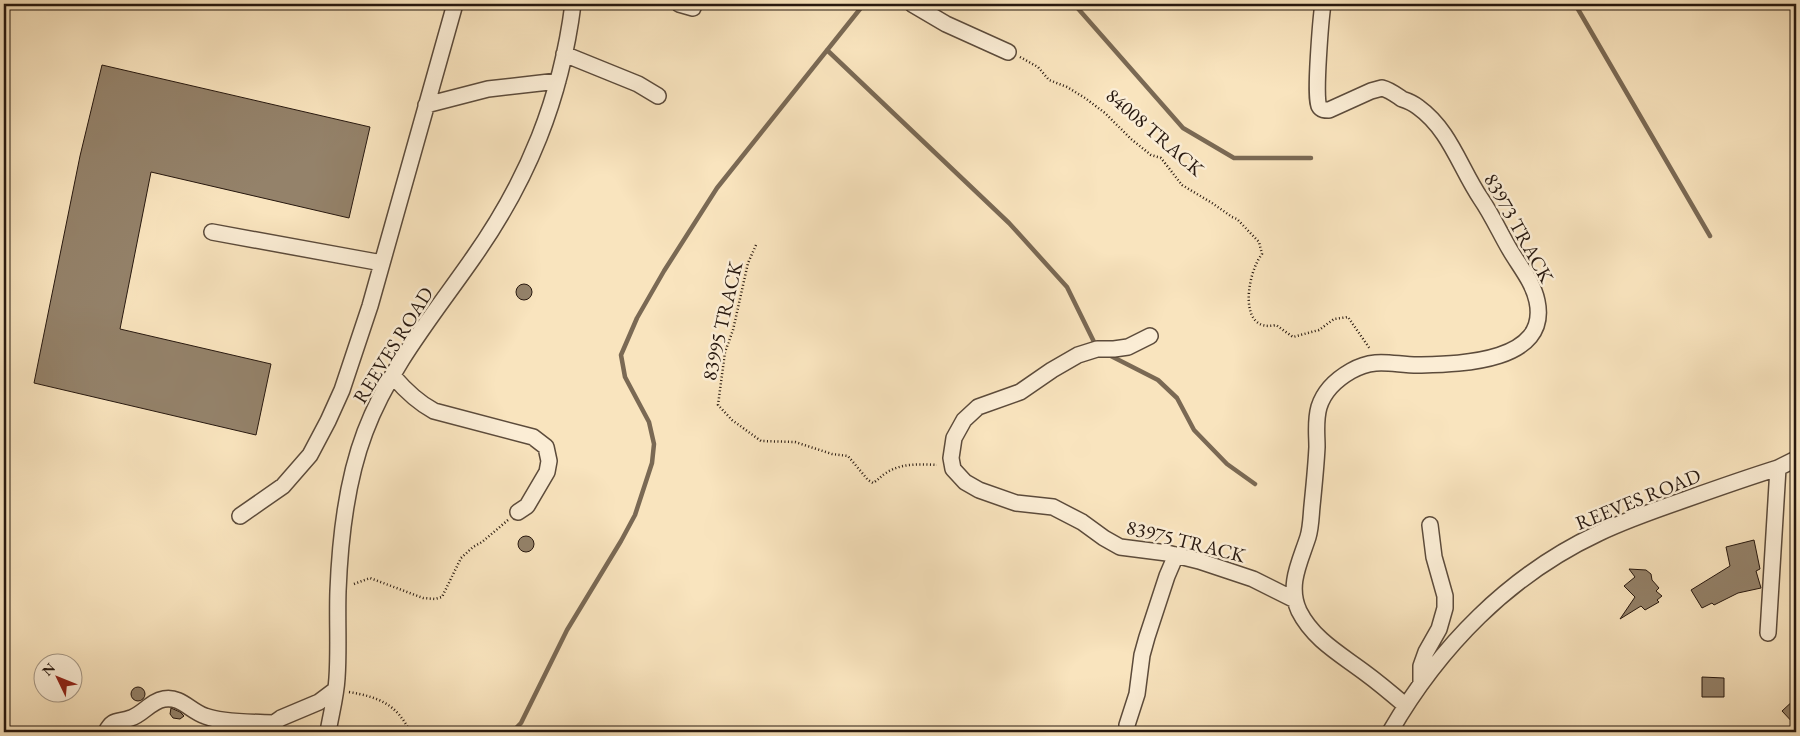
<svg xmlns="http://www.w3.org/2000/svg" width="1800" height="736" font-family="'EB Garamond',serif">
  <style>
    .lines { fill: none; stroke-linecap: round; stroke-linejoin: round }
    .stream { stroke: #7a6954; stroke-width: 4.5 }
    .building { fill: #94826a; stroke: #27180f }
    .minor-casing { stroke: #5c4b3b; stroke-width: 18 }
    .path { stroke: #27180f; stroke-width: 2.5; stroke-dasharray: 1 2.5; stroke-linecap: butt }
    .minor { stroke: #fbedd5; stroke-width: 15 }
    .labels { text-anchor: middle; stroke-width: 5; stroke-linejoin: round; paint-order: stroke }
    .street-label { font-size: 20px; fill: #27180f; stroke: #fbedd5 }
  </style>
  <rect width="100%" height="100%" fill="#f9e4be"/>
  <filter id="stains"><feTurbulence type="fractalNoise" baseFrequency=".004" numOctaves="4"/><feColorMatrix values="0 0 0 0 .2 0 0 0 0 .09 0 0 0 0 .02 0 0 0 .5 -.17"/></filter>
  <radialGradient id="worn" r=".72"><stop offset=".6" stop-color="#630" stop-opacity="0"/><stop offset="1" stop-color="#630" stop-opacity=".3"/></radialGradient>
  <g class="lines">
    <path class="stream" d="M1074 4 1183 128 1234 158H1311
      M1575 4 1710 236
      M827 50 1009 223 1067 287 1096 346
      M1107 354 1158 380 1177 398 1194 430 1227 464 1255 484
      M512 732 521 723 567 630 621 541 635 515 652 463 654 444 649 422 625 377 621 355 637 318 664 271 717 188 864 4"/>
  </g>
  <path class="building" d="M102 65 370 127 349 218 151 172 120 329 271 364 256 435 34 383 80 156Z
    M516 292a8 8 0 1 1 16 0a8 8 0 1 1-16 0Z
    M518 544a8 8 0 1 1 16 0a8 8 0 1 1-16 0Z
    M1754 540 1760 569 1756 571 1761 588 1738 593 1714 605 1712 603 1702 608 1691 590 1730 566 1726 547Z
    M1629 569 1646 570 1651 574 1652 580 1659 588 1656 591 1662 596 1657 600 1659 602 1645 610 1641 606 1620 619 1635 597 1624 586 1635 577Z
    M1702 677 1724 678V697H1702Z
    M131 694a7 7 0 1 1 14 0a7 7 0 1 1-14 0Z
    M1796 698V726L1782 711Z
    M171 708 180 712 184 716 180 719 173 718 170 714Z"/>
  <g class="lines">
    <g class="minor-casing">
      <path id="minor" d="M679 4 693 8
        M912 4 946 24 1008 52
        M1323 4C1321 17 1314 100 1319 106 1321 110 1325 110 1329 110L1371 91 1382 88C1390 90 1396 95 1402 99 1408 101 1413 103 1418 107 1450 130 1460 168 1481 199 1492 215 1500 233 1510 250 1520 267 1533 282 1537 301 1550 362 1461 364 1421 365 1395 366 1377 356 1351 371 1337 379 1324 391 1319 407 1315 421 1317 434 1317 447 1316 467 1314 486 1312 506 1311 516 1311 527 1308 537 1300 562 1287 585 1299 611 1313 639 1340 654 1364 672 1379 683 1392 694 1406 706
        M564 54 638 84 658 96
        M426 105 488 89 558 81
        M212 232 382 263
        M1150 336 1128 347 1114 349H1097L1078 355 1052 370 1020 392 978 407 964 420 954 438 951 458 953 469 965 482 979 490 1016 503 1053 507 1082 522 1104 538 1120 547 1167 553 1199 561 1253 579 1295 600
        M393 376C405 390 417 402 434 411L533 437 546 447 549 461 547 472 527 506 518 512
        M240 516 283 486 310 455 328 421 342 390 370 306 455 4
        M1768 633 1778 468
        M1421 684V666L1426 652 1439 629 1445 608V596L1434 557 1430 525
        M1127 725 1137 694 1142 655 1147 637 1167 576 1176 555
        M267 728 281 718 319 702 335 690
        M106 732C113 718 118 723 131 718 143 714 151 701 164 699 181 696 190 711 205 716 222 723 255 722 274 723
        M328 732C331 714 336 696 337 678 339 649 337 620 338 591 340 538 346 482 365 432 389 368 434 314 473 258 528 180 561 99 573 4
        M1390 732C1439 647 1509 575 1599 533 1626 520 1655 510 1684 500 1715 489 1746 478 1778 468L1796 459"/>
    </g>
    <path class="path" d="M1020 57 1038 67 1049 80 1067 87 1085 98 1105 113 1131 139 1151 155 1161 158 1182 185 1212 203 1232 217 1237 219 1259 242 1262 254C1247 273 1237 334 1276 325L1293 337 1319 330 1334 319 1348 317 1370 349
      M756 245 748 263 733 330 725 352 718 405 732 420 761 441 795 442 832 454 848 456 868 480 873 483C878 480 881 476 886 473 901 463 920 464 937 465
      M354 584 370 578 423 598 435 599 442 597 461 558 473 547 482 542 508 520
      M349 692C378 697 397 704 410 732
      M966 732H971"/>
    <use href="#minor" class="minor"/>
  </g>
  <g class="labels">
    <g class="street-label">
      <text transform="translate(1155 132) rotate(41)" y="7">84008 TRACK</text>
      <text transform="translate(1519 228) rotate(61)" y="7">83973 TRACK</text>
      <text transform="translate(722 321) rotate(-77)" y="7">83995 TRACK</text>
      <text transform="translate(393 345) rotate(-58)" y="7">REEVES ROAD</text>
      <text transform="translate(1638 499) rotate(-22)" y="7">REEVES ROAD</text>
      <text transform="translate(1186 541) rotate(14)" y="7">83975 TRACK</text>
    </g>
  </g>
  <rect width="1800" height="736" fill="none" stroke="#f9e4be" stroke-width="20"/>
  <rect x="5" y="5" width="1790" height="726" fill="none" stroke="#27180f" stroke-width="2.5"/>
  <rect x="10" y="10" width="1780" height="716" fill="none" stroke="#27180f"/>
  <g transform="translate(58 678) rotate(313)"><circle r="24" fill="#fbedd5" stroke="#a69886"/>
  <path d="M0-4L9 19L0 12L-9 19Z" fill="#8f2418"/>
  <text y="-8" font-size="14" font-weight="bold" text-anchor="middle" fill="#27180f">N</text>
  </g>
  <rect width="100%" height="100%" filter="url(#stains)"/>
  <rect width="100%" height="100%" fill="url(#worn)"/>
</svg>
